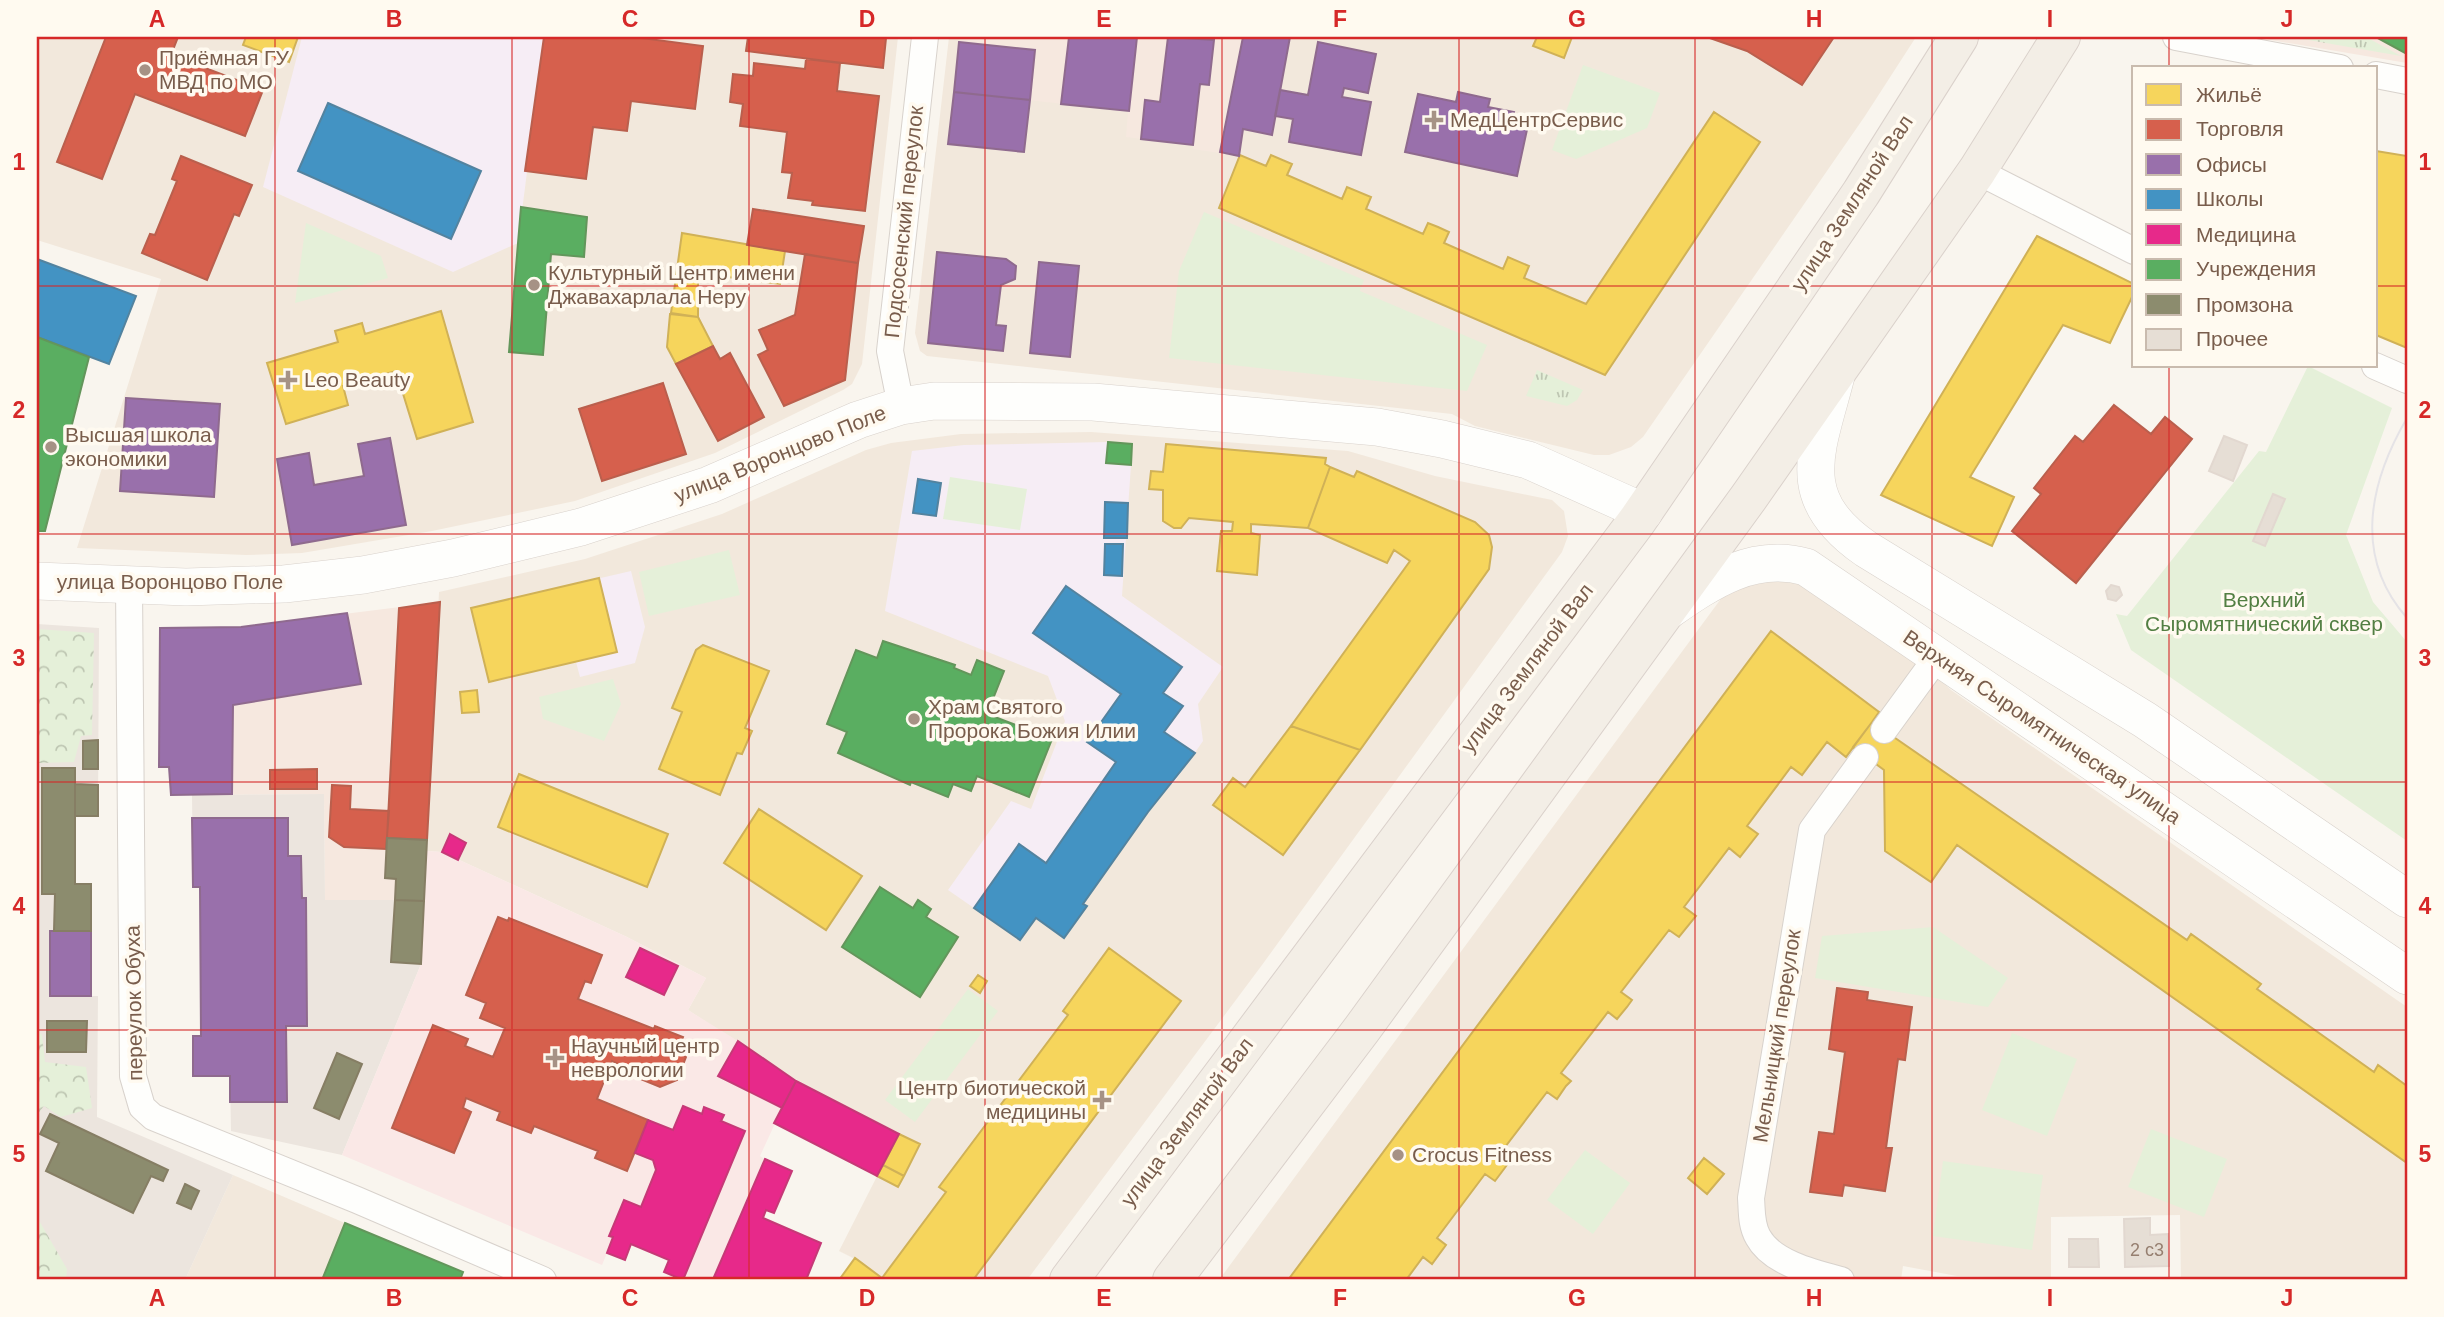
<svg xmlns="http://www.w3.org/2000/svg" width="2444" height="1317" font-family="Helvetica,sans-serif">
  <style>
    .residential { fill: #f2e8dc }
    .commercial { fill: #f6e8df }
    .industrial { fill: #ece5de }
    .education { fill: #f6edf5 }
    .medical { fill: #fae8e6 }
    .grass { fill: url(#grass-tufts) }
    .forest { fill: url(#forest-crowns) }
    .green { fill: #e5f0d9 }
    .homes { fill: #f6d55c; stroke: #d0b157; stroke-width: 2 }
    .shops { fill: #d6604d; stroke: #ba5f4d; stroke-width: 2 }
    .offices { fill: #9970ab; stroke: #8f6a8e; stroke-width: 2 }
    .schools { fill: #4393c3; stroke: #53839f; stroke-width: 2 }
    .health { fill: #e7298a; stroke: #c63977; stroke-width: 2 }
    .public { fill: #5aae61; stroke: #63965b; stroke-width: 2 }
    .industry { fill: #8c8c6e; stroke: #867e64; stroke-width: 2 }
    .building { fill: #e6ded5; stroke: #e2d8d0; stroke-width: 2 }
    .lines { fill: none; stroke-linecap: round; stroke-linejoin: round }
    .street-casing { stroke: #d8d2cc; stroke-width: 28 }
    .secondary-casing { stroke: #d9d2cc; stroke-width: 38 }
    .primary-casing { stroke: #dad1cb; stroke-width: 40 }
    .street { stroke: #fefefc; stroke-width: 26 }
    .secondary { stroke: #fefefc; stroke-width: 37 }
    .primary { stroke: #f3eee6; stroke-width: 38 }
    .tram { stroke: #e5e3e6; stroke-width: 2 }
    .grid { fill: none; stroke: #d62828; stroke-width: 2; stroke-opacity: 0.55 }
    .poi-dot { fill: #a69285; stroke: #fffaf0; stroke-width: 2.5 }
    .labels { text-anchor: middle; stroke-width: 7; stroke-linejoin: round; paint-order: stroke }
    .number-label { font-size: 18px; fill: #967f70 }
    .poi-label { font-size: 21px; fill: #795d4c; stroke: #fffaf0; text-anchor: start }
    .street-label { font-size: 21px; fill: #795d4c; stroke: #fffaf0 }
    .park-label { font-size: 21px; fill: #537f43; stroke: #fffaf0 }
    .neatline { fill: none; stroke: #d62828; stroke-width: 2.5 }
    .grid-label { font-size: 23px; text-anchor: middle; font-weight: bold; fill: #d62828 }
  </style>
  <defs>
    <pattern id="grass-tufts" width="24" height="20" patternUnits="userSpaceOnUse" patternTransform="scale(1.75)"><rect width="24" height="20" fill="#e5f0d9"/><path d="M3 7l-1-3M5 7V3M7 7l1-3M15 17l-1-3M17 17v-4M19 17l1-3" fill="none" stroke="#bec6b2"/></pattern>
    <pattern id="forest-crowns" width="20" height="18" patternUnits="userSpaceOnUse" patternTransform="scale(1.75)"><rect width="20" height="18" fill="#e5f0d9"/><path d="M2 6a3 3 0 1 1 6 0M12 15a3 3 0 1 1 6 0" fill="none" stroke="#bec6b2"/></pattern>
  </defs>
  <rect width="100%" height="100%" fill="#f9f5ee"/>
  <path class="residential" d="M37 37H898L862 364 852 384 843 390 715 453 575 501 432 531 302 553 246 555 77 548 161 279 37 240Z
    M949 37H1916L1865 116 1643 437 1631 447 1609 455H1594L1475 426 1452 414 927 356 920 351 915 333Z
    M1091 432 1348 451 1435 476 1552 500 1564 511 1568 536 1562 552 1262 965 1027 1280H839L855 1259 839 1251 899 1133 796 1081 688 1010 706 978 627 937 442 852 427 851 439 592 585 559 722 514 866 450 891 443 961 434Z
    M1780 571 1917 659 1951 690 2407 1007V1280H2181L2180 1215 2051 1217V1278L1957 1276 1903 1266 1901 1280H1219L1723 596Z
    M233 1175 345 1223 322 1280H185Z"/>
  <path class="commercial" d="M960 37H1290L1272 135 1244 130 1239 156 1193 149V145L1126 137 1128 111 954 92Z
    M2253 37H2407V63Z
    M440 602 424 901 325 900 324 794 171 795 169 768 159 767 160 628 241 627Z"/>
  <path class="industrial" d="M37 624 99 628 98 816H75V768H42V893L55 894 54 931 50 932V996H98L97 1117 233 1175 185 1280H37Z
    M324 794 325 900H395L391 962 421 964 342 1155 231 1131 230 1076H193V1036H201L200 887H193L192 795Z"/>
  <path class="education" d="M302 37H544L518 243 453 272 263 187Z
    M1108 442 1107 463 1131 465 1122 596 1223 667 1198 704 1203 741 1173 784 1169 782 1084 903 1087 906 1064 938 1036 918 1020 940 948 890 1011 801 1031 809 1065 721 1048 676 885 611 912 451 964 445Z
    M631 571 645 627 635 663 580 677 576 662 489 682 471 608Z"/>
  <path class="medical" d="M427 851 442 852 627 937 706 978 688 1010 738 1041 718 1076 782 1108 760 1156 765 1159 713 1280H683L664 1272 669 1260 632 1245 625 1260 607 1253 602 1265 342 1155 421 964Z"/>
  <path class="grass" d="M2291 37H2366L2401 56Z
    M1537 370 1583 390 1577 400 1567 406 1526 396Z"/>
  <path class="forest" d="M37 629 94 633 92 735 81 736 74 762 37 763Z
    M37 1030 42 1035 45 1062 86 1067 92 1108 61 1117 44 1106 37 1115Z
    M37 1217 67 1269 66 1280H37Z"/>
  <path class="green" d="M1583 65 1660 93 1647 128 1576 159 1552 150Z
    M1204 212 1364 280 1360 291 1487 345 1467 391 1169 358 1179 271Z
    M306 223 381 256 388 278 295 303Z
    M2308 366 2392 408 2346 535 2373 602 2407 642V841L2131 650 2116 614 2127 616 2259 451 2266 452Z
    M950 477 1027 489 1020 530 943 519Z
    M729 550 740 595 649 616 639 572Z
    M613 679 621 704 604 741 543 719 539 697Z
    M1933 927 2008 978 1988 1007 1815 978 1822 936Z
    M968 989 998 1011 915 1122 885 1100Z
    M2012 1033 2077 1059 2047 1136 1982 1110Z
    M2151 1129 2227 1159 2204 1217 2128 1187Z
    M1585 1150 1630 1183 1593 1234 1547 1200Z
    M1943 1161 2043 1175 2032 1250 1933 1236Z"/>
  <path class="homes" d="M246 37H298L289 62 243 45Z
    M1537 37H1572L1564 58 1533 46Z
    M1714 112 1760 142 1605 375 1219 208 1240 155 1266 166 1271 155 1292 164 1287 175 1342 199 1347 187 1371 197 1366 209 1423 234 1428 223 1438 227 1449 232 1444 243 1503 269 1508 257 1529 266 1524 278 1586 304Z
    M2376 151 2407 156V348L2376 335Z
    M682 233 785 251 780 284 698 273V317L671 313Z
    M2037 236 2134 284V293L2110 343 2063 325 1970 477 2014 497 1992 546 1881 495Z
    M441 311 473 422 417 439 396 371 343 386 348 405 286 424 267 363 338 342 335 331 362 323 365 334Z
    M670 314 698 317 713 346 676 364 667 347Z
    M1166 444 1326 458 1325 464 1330 467 1308 528 1251 524V533L1260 535 1257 575 1217 571 1221 531H1232L1233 522 1189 518 1181 528H1174L1163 521V490L1149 489 1151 471 1163 472Z
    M1330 467 1354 477 1357 471 1475 522 1489 535 1492 547 1489 569 1360 750 1291 726 1410 561 1394 550 1387 563 1308 528Z
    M599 578 617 652 489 682 471 608Z
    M1771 631 1879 712 1872 722 1846 757 1827 742 1802 775 1791 767 1747 826 1758 834 1740 857 1729 848 1684 907 1696 916 1679 937 1669 930 1621 992 1632 1000 1627 1007 1617 1019 1608 1012 1561 1073 1571 1081 1566 1086 1557 1099 1547 1092 1499 1155 1509 1162 1504 1169 1495 1181 1485 1174 1437 1238 1446 1245 1432 1264 1423 1257 1406 1280H1288Z
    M703 645 769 671 745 728 752 731 742 754 737 753 720 795 659 769 682 712 672 708 696 650Z
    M477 690 479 712 462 713 460 692Z
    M1872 722 2187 940 2191 934 2261 984 2257 989 2374 1072 2378 1065 2407 1086V1163L1957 845 1931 882 1885 851 1884 770 1853 747Z
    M1291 726 1360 750 1283 855 1213 805 1233 778 1245 787Z
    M519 774 668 834 647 887 498 827Z
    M759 809 862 876 826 930 724 863Z
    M1109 948 1181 1001 973 1280H839L855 1258 882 1278 946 1192 939 1187 1068 1015 1063 1011Z
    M978 975 987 981 980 993 970 986Z
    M899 1134 920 1144 904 1176 883 1165Z
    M1704 1158 1724 1174 1707 1194 1688 1178Z
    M883 1165 904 1176 898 1187 877 1176Z"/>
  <path class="shops" d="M106 37H178L171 55 263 90 245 136 135 94 102 179 57 162Z
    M544 37H634L703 46 695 109 631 101 627 131 593 127 586 179 525 171Z
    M748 37 886 38 883 68 746 51Z
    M1707 37H1834L1802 85 1747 51Z
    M806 59 840 63 837 91 879 96 865 211 812 205 813 201 788 198 792 173 782 172 787 132 740 126 743 104 730 102 733 74 753 76 754 63 805 69Z
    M181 156 252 185 239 216 234 214 207 280 142 253 150 234 155 235 177 181 172 179Z
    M753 209 864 226 858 263 747 245Z
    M805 254 858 263 845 380 784 406 758 355 768 350 759 330 795 315Z
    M713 346 720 359 730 353 764 417 718 441 676 364Z
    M663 383 686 454 602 481 579 409Z
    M2114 405 2151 434 2165 417 2192 439 2076 583 2012 531 2041 494 2034 488 2075 436 2083 442Z
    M440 602 427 840 387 838 399 608Z
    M317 769V789H270V770Z
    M332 785 351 786 350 809 389 811 386 849 344 847 329 837Z
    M498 917 508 921 509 918 602 955 591 983 585 981 578 999 654 1029 655 1026 683 1037 678 1049 686 1057 677 1080 660 1087 633 1076 634 1071 612 1061 597 1099 648 1120 627 1171 595 1158 598 1151 534 1126 531 1133 497 1120 500 1112 466 1098 463 1108 471 1112 454 1153 392 1128 433 1025 468 1039 465 1046 493 1057 505 1028 480 1018 486 1003 466 995Z
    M1837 988 1868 992 1867 1000 1912 1007 1905 1060 1898 1059 1886 1148H1892L1885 1191 1844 1185 1842 1196 1810 1192 1819 1132 1834 1134 1845 1052 1829 1049Z"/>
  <path class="offices" d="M1069 37H1137L1129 111 1061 104Z
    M1168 37 1214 40 1209 85 1200 84 1193 145 1141 139 1145 100 1160 102Z
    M1243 37H1290L1272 135 1243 129 1239 156 1220 152Z
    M959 42 1035 50 1030 100 954 92Z
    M1318 42 1376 54 1368 93 1344 88 1342 97 1371 102 1361 155 1289 142 1293 119 1275 116 1280 90 1308 95Z
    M954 92 1030 100 1024 152 948 144Z
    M1458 92 1490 99 1488 107 1514 112 1512 121 1528 125 1517 176 1405 152 1418 94 1456 102Z
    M937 252 1006 259 1016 266 1015 279 1001 285 996 325 1006 326 1003 351 928 343Z
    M1039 262 1079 266 1070 357 1030 353Z
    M126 398 220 404 214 497 120 491Z
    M390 438 406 525 292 545 277 459 309 453 314 485 364 476 358 444Z
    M347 613 361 684 233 705 232 794 171 795 169 767H159L160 628 241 627Z
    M192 818H288V856H301L302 898H306L307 1026H286L287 1102H230V1076H193V1036H201L200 887H193Z
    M50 931H91V996H50Z"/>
  <path class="schools" d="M328 103 481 171 451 239 298 171Z
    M37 259 136 296 109 364 37 337Z
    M918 479 941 483 936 516 913 513Z
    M1105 502 1128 503 1127 538H1104Z
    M1105 544H1123L1122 576 1104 575Z
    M1066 586 1182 667 1163 693 1183 706 1164 732 1195 753 1148 812 1083 904 1087 906 1064 938 1036 918 1020 940 974 908 1019 844 1046 863 1116 762 1087 742 1121 694 1033 633Z"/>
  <path class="health" d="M450 834 466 843 458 860 442 852Z
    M640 948 678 966 664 995 626 977Z
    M738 1041 796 1081 782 1108 718 1076Z
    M796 1081 899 1134 877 1176 774 1123Z
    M683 1106 702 1114 704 1107 724 1115 721 1121 745 1131 683 1280 664 1272 669 1260 631 1244 625 1260 607 1253 613 1237 609 1236 624 1200 641 1207 656 1170 653 1160 635 1153 648 1120 673 1130Z
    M765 1159 792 1171 774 1213 766 1210 763 1218 821 1243 806 1280H722L714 1277Z"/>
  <path class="public" d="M2376 37H2407V50L2405 53Z
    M521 207 587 217 584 257 551 254 543 355 509 352Z
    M37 337 89 357 45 531H37Z
    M1108 442 1132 444 1131 465 1106 463Z
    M883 641 955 665 954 668 971 675 977 660 1004 671 987 714 1052 739 1029 797 977 776 971 791 953 784 948 797 911 782 910 785 838 753 847 732 827 724 856 650 877 658Z
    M880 887 913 908 918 900 931 909 926 917 958 937 920 997 842 947Z
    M345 1223 463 1272 460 1280H322Z"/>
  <path class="industry" d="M98 740V769H83V741Z
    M42 768H75V884H91V931H54L55 894H42Z
    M75 784 98 785V816H75Z
    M387 838 427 840 424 901 395 900 396 879 385 878Z
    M395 900 424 901 421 964 391 962Z
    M47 1021H87L86 1052H47Z
    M337 1053 362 1064 339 1119 314 1108Z
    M50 1114 168 1170 163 1181 151 1176 133 1213 46 1171 59 1143 40 1134Z
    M185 1184 199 1191 191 1209 177 1203Z"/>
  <path class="building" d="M2224 436 2247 445 2233 481 2209 471Z
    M2273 494 2285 499 2265 546 2253 541Z
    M2111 585 2119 587 2122 595 2116 601 2108 599 2106 591Z
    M2150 1218V1235L2168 1234 2169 1266 2125 1267 2124 1219Z
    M2069 1239H2098L2099 1267H2069Z"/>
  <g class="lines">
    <g class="street-casing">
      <path id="street" d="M2176 37 2340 68
        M2376 75 2407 81
        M1977 171 2134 251
        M2375 366 2407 380
        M901 406 890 351 925 37
        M129 585 133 1076 142 1107 153 1117 357 1200 543 1280
        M1884 730 1938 656
        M1841 1280C1814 1273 1772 1263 1758 1237 1751 1225 1752 1211 1751 1198L1812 830 1865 757"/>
    </g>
    <g class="secondary-casing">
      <path id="secondary" d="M1836 376C1817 451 1791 497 1866 549L2145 720 2407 899
        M37 581 186 587 284 584 363 575 453 558 581 527 709 485 858 420 901 406 934 401 1093 402 1377 427 1442 439 1528 460 1644 512
        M1669 610C1711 581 1753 552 1806 567L2407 976"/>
    </g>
    <g class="primary-casing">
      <path id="primary" d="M1069 1280 1637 521 1861 193 1959 37
        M1172 1280 1362 1029 1749 497 1977 171 2061 37"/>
    </g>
    <use href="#street" class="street"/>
    <use href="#secondary" class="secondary"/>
    <use href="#primary" class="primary"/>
    <path class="tram" d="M2407 418C2369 483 2353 557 2407 618"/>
  </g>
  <path class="grid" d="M275 37V1280M512 37V1280M749 37V1280M985 37V1280M1222 37V1280M1459 37V1280M1695 37V1280M1932 37V1280M2169 37V68M37 286H2134M2376 286H2407M2169 366V1280M37 534H2407M37 782H2407M37 1030H2407"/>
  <g class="poi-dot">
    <circle cx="145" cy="70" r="7"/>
    <path d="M1430.5 109.5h7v7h7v7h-7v7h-7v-7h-7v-7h7z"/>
    <circle cx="534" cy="285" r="7"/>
    <path d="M284.5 369.5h7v7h7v7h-7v7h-7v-7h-7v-7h7z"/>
    <circle cx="51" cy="447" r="7"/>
    <circle cx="914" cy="719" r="7"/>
    <path d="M551.5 1047.5h7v7h7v7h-7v7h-7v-7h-7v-7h7z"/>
    <path d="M1098.5 1089.5h7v7h7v7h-7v7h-7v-7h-7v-7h7z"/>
    <circle cx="1398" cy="1155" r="7"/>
  </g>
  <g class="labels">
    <g class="number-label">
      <text x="2147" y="1256">2 с3</text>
    </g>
    <g class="poi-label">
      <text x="159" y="65">Приёмная ГУ<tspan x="159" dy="24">МВД по МО</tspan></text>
      <text x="1450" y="127">МедЦентрСервис</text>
      <text x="548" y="280">Культурный Центр имени<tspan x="548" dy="24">Джавахарлала Неру</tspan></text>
      <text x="304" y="387">Leo Beauty</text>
      <text x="65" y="442">Высшая школа<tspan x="65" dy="24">экономики</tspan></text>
      <text x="928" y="714">Храм Святого<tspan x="928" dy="24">Пророка Божия Илии</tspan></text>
      <text x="571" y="1053">Научный центр<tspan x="571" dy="24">неврологии</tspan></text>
      <text x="1086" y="1095" text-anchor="end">Центр биотической<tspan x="1086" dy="24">медицины</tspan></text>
      <text x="1412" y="1162">Crocus Fitness</text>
    </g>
    <g class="street-label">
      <text transform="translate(1852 203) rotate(-57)" y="7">улица Земляной Вал</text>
      <text transform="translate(904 222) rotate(-84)" y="7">Подсосенский переулок</text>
      <text transform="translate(780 454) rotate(-22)" y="7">улица Воронцово Поле</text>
      <text x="170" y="589">улица Воронцово Поле</text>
      <text transform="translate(1527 668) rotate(-53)" y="7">улица Земляной Вал</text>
      <text transform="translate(2042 727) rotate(34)" y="7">Верхняя Сыромятническая улица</text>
      <text transform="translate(134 1003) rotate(-91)" y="7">переулок Обуха</text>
      <text transform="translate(1777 1036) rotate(-81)" y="7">Мельницкий переулок</text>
      <text transform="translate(1187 1122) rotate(-53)" y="7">улица Земляной Вал</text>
    </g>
    <g class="park-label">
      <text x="2264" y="607">Верхний<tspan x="2264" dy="24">Сыромятнический сквер</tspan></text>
    </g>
  </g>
  <rect width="2444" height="1317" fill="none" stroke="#fffaf0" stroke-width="77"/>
  <rect x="2132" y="66" width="245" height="301" fill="#fffaf0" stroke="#c9bbae" stroke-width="2"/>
  <rect x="2146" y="84" width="35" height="21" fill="#f6d55c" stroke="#c9bbae" stroke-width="2"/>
  <text x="2196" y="102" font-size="21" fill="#795d4c">Жильё</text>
  <rect x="2146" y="119" width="35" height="21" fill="#d6604d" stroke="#c9bbae" stroke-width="2"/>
  <text x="2196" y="136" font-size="21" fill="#795d4c">Торговля</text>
  <rect x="2146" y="154" width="35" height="21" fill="#9970ab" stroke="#c9bbae" stroke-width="2"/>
  <text x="2196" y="172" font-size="21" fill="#795d4c">Офисы</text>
  <rect x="2146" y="189" width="35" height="21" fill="#4393c3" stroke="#c9bbae" stroke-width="2"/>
  <text x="2196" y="206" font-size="21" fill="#795d4c">Школы</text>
  <rect x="2146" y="224" width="35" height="21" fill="#e7298a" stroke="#c9bbae" stroke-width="2"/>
  <text x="2196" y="242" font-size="21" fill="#795d4c">Медицина</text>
  <rect x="2146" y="259" width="35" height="21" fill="#5aae61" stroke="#c9bbae" stroke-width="2"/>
  <text x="2196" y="276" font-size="21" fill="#795d4c">Учреждения</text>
  <rect x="2146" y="294" width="35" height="21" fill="#8c8c6e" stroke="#c9bbae" stroke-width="2"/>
  <text x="2196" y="312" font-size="21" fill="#795d4c">Промзона</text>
  <rect x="2146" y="329" width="35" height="21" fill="#e6ded5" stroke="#c9bbae" stroke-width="2"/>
  <text x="2196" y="346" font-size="21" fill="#795d4c">Прочее</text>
  <rect x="38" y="38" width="2368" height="1240" class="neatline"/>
  <g class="grid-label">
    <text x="157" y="27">A</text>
    <text x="394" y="27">B</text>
    <text x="630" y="27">C</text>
    <text x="867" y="27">D</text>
    <text x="1104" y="27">E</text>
    <text x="1340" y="27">F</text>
    <text x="1577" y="27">G</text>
    <text x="1814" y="27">H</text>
    <text x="2050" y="27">I</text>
    <text x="2287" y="27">J</text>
    <text x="19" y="170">1</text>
    <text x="2425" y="170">1</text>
    <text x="19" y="418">2</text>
    <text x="2425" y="418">2</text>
    <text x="19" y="666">3</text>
    <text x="2425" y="666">3</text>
    <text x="19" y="914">4</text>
    <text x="2425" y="914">4</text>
    <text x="19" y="1162">5</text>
    <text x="2425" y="1162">5</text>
    <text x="157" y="1306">A</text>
    <text x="394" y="1306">B</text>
    <text x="630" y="1306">C</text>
    <text x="867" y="1306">D</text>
    <text x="1104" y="1306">E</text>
    <text x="1340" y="1306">F</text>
    <text x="1577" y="1306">G</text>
    <text x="1814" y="1306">H</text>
    <text x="2050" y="1306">I</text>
    <text x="2287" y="1306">J</text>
  </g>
</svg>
